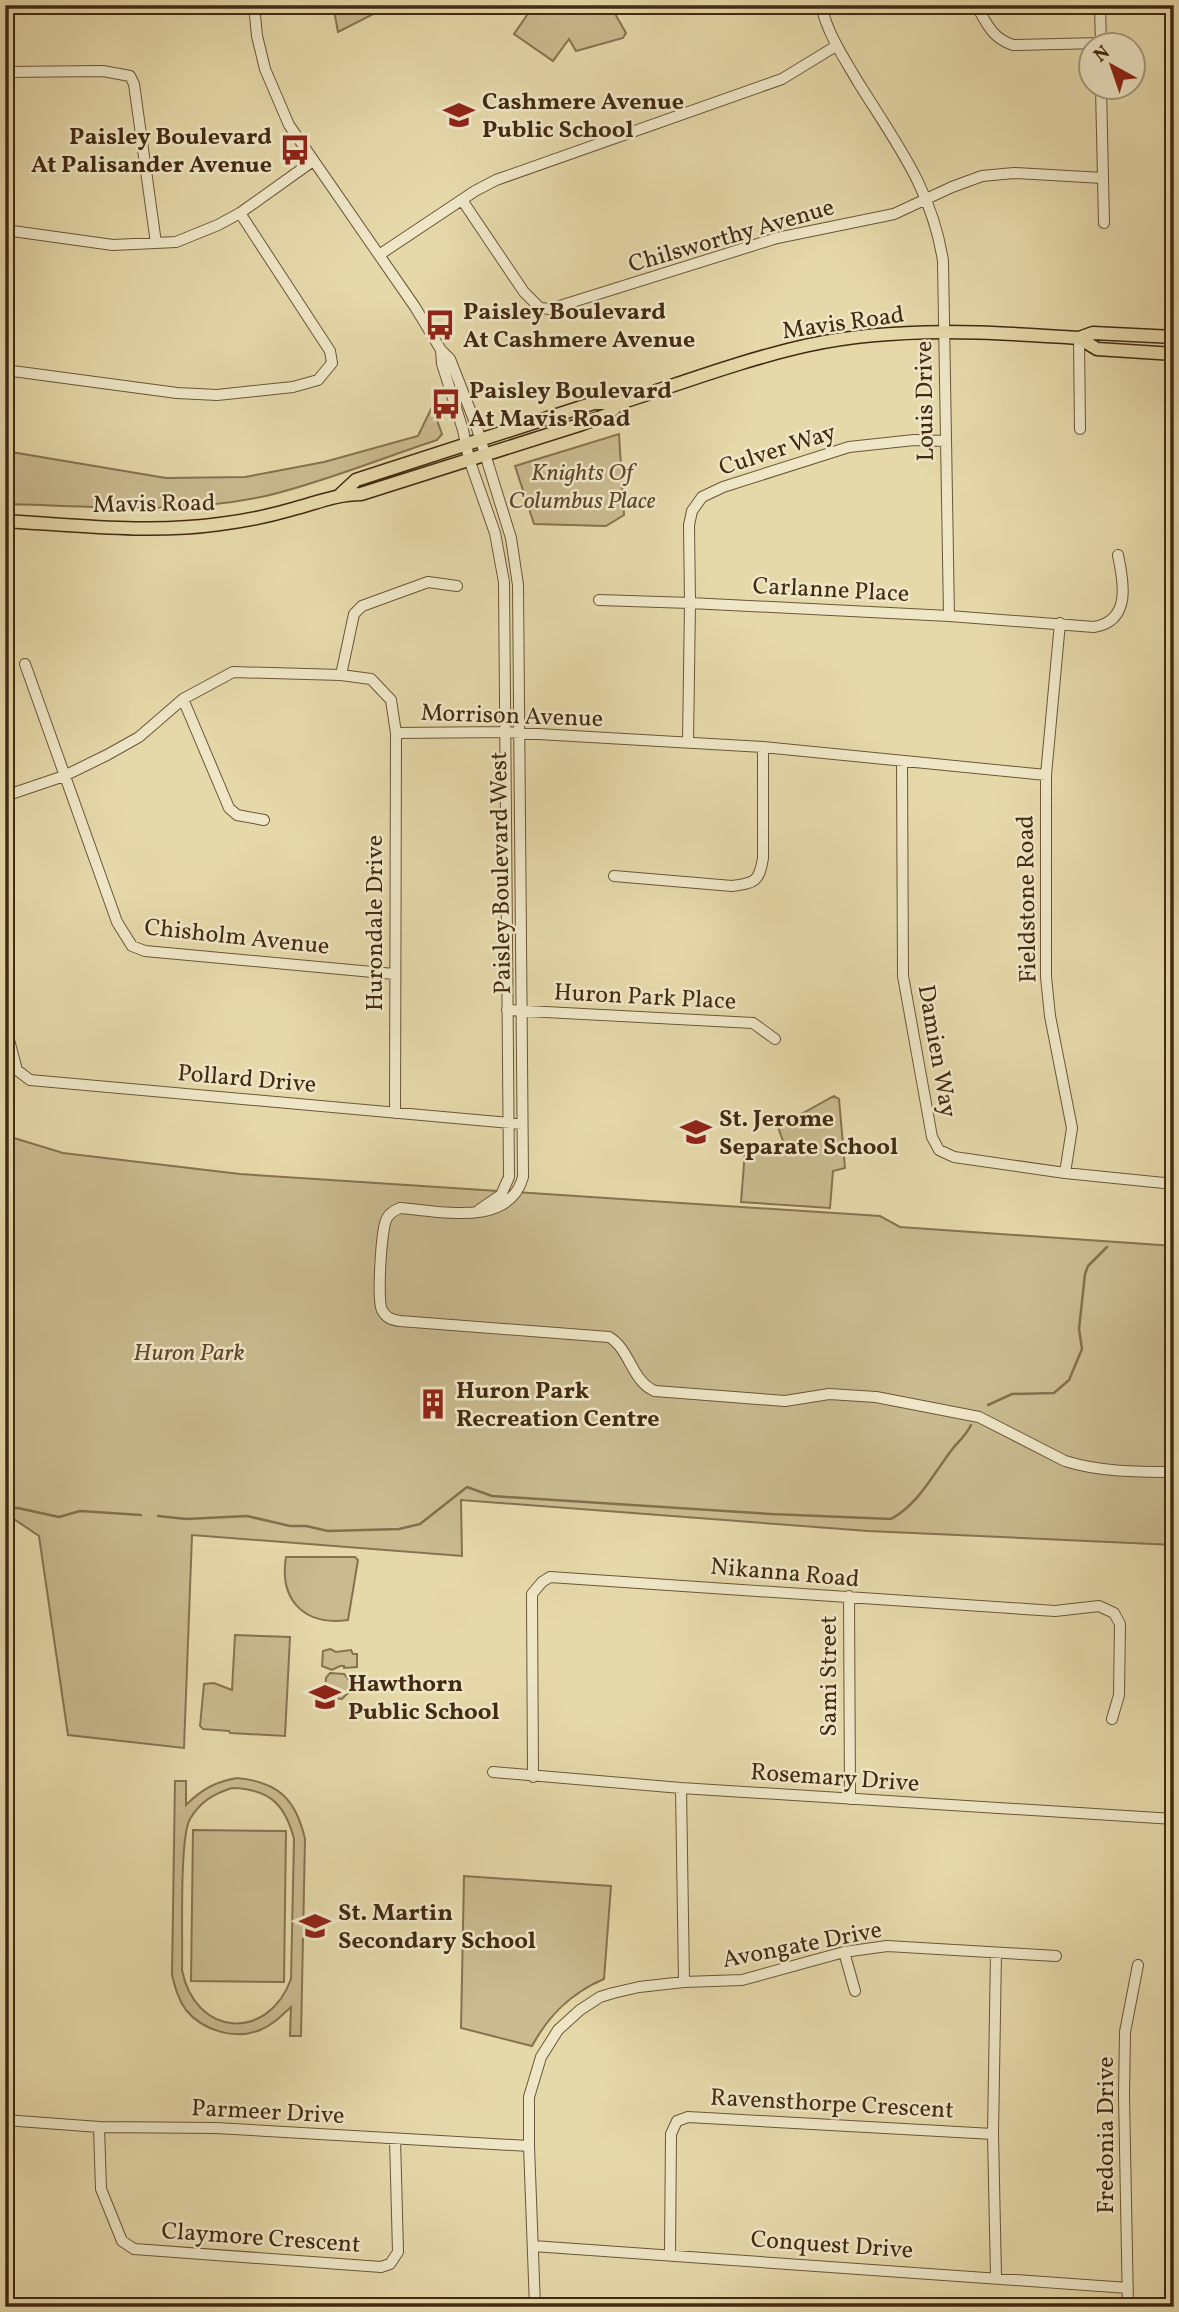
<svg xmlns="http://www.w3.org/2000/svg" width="1179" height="2312" font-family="Vollkorn,serif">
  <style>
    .green { fill: #c9ba8f; stroke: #867250; stroke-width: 2; fill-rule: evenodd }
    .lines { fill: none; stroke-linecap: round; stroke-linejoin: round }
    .stream { stroke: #836f4d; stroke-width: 2.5 }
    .minor-casing { stroke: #6b5637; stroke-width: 12 }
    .major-casing { stroke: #422a11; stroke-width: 15 }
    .minor { stroke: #eee6c7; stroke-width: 10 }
    .major { stroke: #e5d8a9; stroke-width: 12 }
    .labels { text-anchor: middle; stroke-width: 5; stroke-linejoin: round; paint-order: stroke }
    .poi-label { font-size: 24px; font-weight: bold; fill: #422a11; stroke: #eee6c7; text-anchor: start }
    .street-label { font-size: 24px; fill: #422a11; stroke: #eee6c7 }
    .park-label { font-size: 24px; font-style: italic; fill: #5d472a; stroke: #eee6c7 }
  </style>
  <rect width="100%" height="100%" fill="#e5d8a9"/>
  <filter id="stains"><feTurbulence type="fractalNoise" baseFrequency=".00286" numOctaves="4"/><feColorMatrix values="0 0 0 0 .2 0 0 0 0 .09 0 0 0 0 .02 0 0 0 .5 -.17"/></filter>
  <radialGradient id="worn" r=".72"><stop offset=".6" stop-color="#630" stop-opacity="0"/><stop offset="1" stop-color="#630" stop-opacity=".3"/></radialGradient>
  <path class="green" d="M333 5H391L338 32Z
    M534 5H610L626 33 623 38 576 51 569 39 553 61 514 34Z
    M432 407 442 434 437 440C382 458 327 481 270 495 183 515 93 506 5 504V451L166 478 245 477 324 462 418 436Z
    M619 434 624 515 606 526 534 524 515 466Z
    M834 1096 839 1099 845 1168 833 1171 830 1208 741 1202 745 1151 790 1153 783 1141 778 1127Z
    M5 1131 14 1138 63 1153 240 1174 880 1216 900 1227 1174 1246V1545L868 1531 461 1500 462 1556 192 1535 184 1748 68 1735 39 1536 5 1513Z
    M286 1557H355L358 1560 348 1620C304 1626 279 1600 286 1557Z
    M235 1635 290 1637 285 1736 230 1733 229 1731 203 1729 200 1726 204 1684 214 1683 232 1690Z
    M330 1649 336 1652 351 1650 353 1654H357V1667L344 1668V1666H340L332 1670 322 1666 323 1651Z
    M330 1673 344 1674 351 1682V1690L342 1699 332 1698 325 1690 326 1678Z
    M237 1778C278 1782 296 1799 305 1839L301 2036H290L291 2007C281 2016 273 2025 260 2030 235 2040 203 2031 186 2010 178 1999 175 1987 172 1975L175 1781H186V1805C202 1789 215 1782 237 1778ZM232 1788C268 1789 285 1803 294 1839L291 1979C268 2042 195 2037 182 1970 183 1942 179 1838 190 1819 200 1802 213 1794 232 1788Z
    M193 1830 286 1831 284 1982 191 1981Z
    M464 1876 611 1886 604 1979C571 1993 549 2015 532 2046L461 2028Z"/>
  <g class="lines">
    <path class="stream" d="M988 1405 1012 1394 1054 1393 1069 1380 1082 1349 1079 1329 1085 1274 1088 1266 1107 1247
      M5 1509 18 1508 59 1517 80 1511 141 1515
      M158 1516 186 1519 247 1516 290 1526H306L328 1531 399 1529 420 1524 467 1487 492 1496 771 1514 891 1519C920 1503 934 1472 954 1447 961 1439 966 1435 971 1425"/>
    <g class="minor-casing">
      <path id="minor" d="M254 5 257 36 265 69 289 125 415 307 441 350 450 359 476 425 511 538 518 585 523 1177C509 1228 440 1211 400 1208 395 1210 390 1213 387 1218 381 1227 377 1301 382 1310 386 1318 392 1320 400 1321L609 1337C630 1349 632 1382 655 1391L785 1401 829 1394 876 1397 979 1417 1065 1461C1100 1472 1137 1472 1174 1472
        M821 5C827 33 844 58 858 82 896 143 932 189 943 261L949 616
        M976 5C987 24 992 38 1013 45L1101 43
        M1100 5 1101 46
        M5 72 103 71 130 76 134 84 156 243
        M1101 88 1104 223
        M462 200 524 292 540 308 550 309 777 238 894 214 952 187 982 176 1014 173 1103 178
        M5 230 113 245 176 242 218 225 240 213 313 161
        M379 255 475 191 496 180 782 79 836 46
        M1079 338 1080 429
        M441 350 442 364 463 430 469 459 495 533 504 582 509 1177 501 1195 479 1210
        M5 370 177 393 217 395 293 387 318 380 332 363 330 351 240 213
        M599 600 690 603 949 616 1094 627C1131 621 1124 583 1118 555
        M1060 623 1046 775V977L1050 1016 1072 1128 1065 1173
        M25 664 117 922 132 946 145 951 394 974
        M341 675 354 614 362 606 428 582 457 586
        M183 699 229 808 237 815 264 820
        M396 733 505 732 763 747 1046 775
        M688 742 690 603 689 525 692 511 702 497 723 487 849 447 914 440 946 441
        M902 761 903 976 932 1137 939 1150 954 1157 1065 1173 1174 1184
        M5 796 64 776 107 755 139 737 183 699 233 672 341 675 371 679 391 700 396 733 395 1113
        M614 876 732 886C755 883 759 882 763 858V747
        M507 1010 753 1023 775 1039
        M5 1025 17 1070 30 1080 522 1124
        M849 1596 850 1799
        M493 1772 681 1788 1174 1819
        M533 1777 532 1594 542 1582 550 1577 1055 1611 1099 1606 1114 1613 1120 1624 1119 1695 1112 1719
        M681 1788 684 1982
        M844 1952 855 1991
        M996 1953 993 2134 996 2277
        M5 2120 99 2127 216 2128 529 2146
        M99 2127 101 2189 122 2241 134 2249 381 2267 390 2264 398 2252 395 2139
        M533 2246 1128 2288
        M670 2254 671 2134 677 2121 688 2117 993 2134
        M535 2307 529 2146V2097L541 2057 558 2030 580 2010 600 1997 613 1993 639 1987 684 1982 742 1980 844 1952 887 1946 1056 1956
        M1128 2307 1124 2095 1125 2032 1138 1965"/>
    </g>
    <g class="major-casing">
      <path id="major" d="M1079 338 1097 349 1174 354
        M341 494 356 480 594 403H620C682 383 745 359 809 345 897 326 990 332 1079 338L1093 333 1174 337
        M5 521C76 525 149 534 220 524 244 521 269 516 293 509 316 503 337 494 361 494L582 424 607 415 620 403"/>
    </g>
    <use href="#minor" class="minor"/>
    <use href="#major" class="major"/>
  </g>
  <defs>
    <g id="school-bare" transform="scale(2.415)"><path d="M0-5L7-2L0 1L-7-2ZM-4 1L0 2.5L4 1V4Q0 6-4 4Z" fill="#8f2418" stroke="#eee6c7" stroke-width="2.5" paint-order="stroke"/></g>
    <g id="bus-bare" transform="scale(2.415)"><path d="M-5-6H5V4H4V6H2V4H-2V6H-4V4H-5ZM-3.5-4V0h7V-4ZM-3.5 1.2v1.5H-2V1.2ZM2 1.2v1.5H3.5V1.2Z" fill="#8f2418" stroke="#eee6c7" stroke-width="2.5" paint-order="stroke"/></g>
    <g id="building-bare" transform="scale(2.415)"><path d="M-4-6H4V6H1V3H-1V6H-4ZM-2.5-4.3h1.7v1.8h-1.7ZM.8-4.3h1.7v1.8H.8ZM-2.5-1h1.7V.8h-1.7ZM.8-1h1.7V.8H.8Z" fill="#8f2418" stroke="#eee6c7" stroke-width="2.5" paint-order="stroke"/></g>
  </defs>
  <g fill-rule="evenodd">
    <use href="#school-bare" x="459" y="115"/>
    <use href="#bus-bare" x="295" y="150"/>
    <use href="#bus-bare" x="440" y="325"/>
    <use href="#bus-bare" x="446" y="404"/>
    <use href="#school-bare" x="696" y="1132"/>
    <use href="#building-bare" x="433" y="1404"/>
    <use href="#school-bare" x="325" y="1697"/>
    <use href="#school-bare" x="315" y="1926"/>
  </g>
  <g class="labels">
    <g class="poi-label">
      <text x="482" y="109">Cashmere Avenue<tspan x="482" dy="28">Public School</tspan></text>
      <text x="272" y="144" text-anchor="end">Paisley Boulevard<tspan x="272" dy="28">At Palisander Avenue</tspan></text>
      <text x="463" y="319">Paisley Boulevard<tspan x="463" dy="28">At Cashmere Avenue</tspan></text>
      <text x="469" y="398">Paisley Boulevard<tspan x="469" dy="28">At Mavis Road</tspan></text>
      <text x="719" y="1126">St. Jerome<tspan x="719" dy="28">Separate School</tspan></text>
      <text x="456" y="1398">Huron Park<tspan x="456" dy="28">Recreation Centre</tspan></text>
      <text x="348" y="1691">Hawthorn<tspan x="348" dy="28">Public School</tspan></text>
      <text x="338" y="1920">St. Martin<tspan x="338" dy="28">Secondary School</tspan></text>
    </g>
    <g class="street-label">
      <text transform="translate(731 235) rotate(-16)" y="8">Chilsworthy Avenue</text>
      <text transform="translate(843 322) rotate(-8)" y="8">Mavis Road</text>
      <text transform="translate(924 401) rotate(-91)" y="8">Louis Drive</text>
      <text transform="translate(777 449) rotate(-18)" y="8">Culver Way</text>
      <text transform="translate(154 503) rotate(-1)" y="8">Mavis Road</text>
      <text transform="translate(831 589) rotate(3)" y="8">Carlanne Place</text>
      <text transform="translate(512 715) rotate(2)" y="8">Morrison Avenue</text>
      <text transform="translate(500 873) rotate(-91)" y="8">Paisley Boulevard West</text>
      <text transform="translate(1026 899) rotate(-91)" y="8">Fieldstone Road</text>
      <text transform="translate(374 923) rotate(-90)" y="8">Hurondale Drive</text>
      <text transform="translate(237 936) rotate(6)" y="8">Chisholm Avenue</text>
      <text transform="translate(645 996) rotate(3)" y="8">Huron Park Place</text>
      <text transform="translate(938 1051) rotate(80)" y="8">Damien Way</text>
      <text transform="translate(247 1078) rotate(5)" y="8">Pollard Drive</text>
      <text transform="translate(785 1572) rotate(5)" y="8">Nikanna Road</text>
      <text transform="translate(828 1676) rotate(-90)" y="8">Sami Street</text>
      <text transform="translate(835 1777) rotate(4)" y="8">Rosemary Drive</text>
      <text transform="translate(802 1944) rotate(-11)" y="8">Avongate Drive</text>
      <text transform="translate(832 2103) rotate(3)" y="8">Ravensthorpe Crescent</text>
      <text transform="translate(268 2111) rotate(3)" y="8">Parmeer Drive</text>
      <text transform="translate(1105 2135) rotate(-90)" y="8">Fredonia Drive</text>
      <text transform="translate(261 2237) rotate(4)" y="8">Claymore Crescent</text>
      <text transform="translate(832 2244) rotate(4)" y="8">Conquest Drive</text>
    </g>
    <g class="park-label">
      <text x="582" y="480">Knights Of<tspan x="582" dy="28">Columbus Place</tspan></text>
      <text x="189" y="1360">Huron Park</text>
    </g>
  </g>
  <rect width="1179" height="2312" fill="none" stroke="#e5d8a9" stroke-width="28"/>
  <rect x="7" y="7" width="1165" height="2298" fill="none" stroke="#422a11" stroke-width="3.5"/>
  <rect x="14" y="14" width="1151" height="2284" fill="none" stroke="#422a11" stroke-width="2"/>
  <g transform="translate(1112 66) rotate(320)"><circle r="33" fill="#eee6c7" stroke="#a99b7e" stroke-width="2"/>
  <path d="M0-5L12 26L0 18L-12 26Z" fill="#8f2418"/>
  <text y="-10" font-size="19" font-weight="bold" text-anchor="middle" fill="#422a11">N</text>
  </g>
  <rect width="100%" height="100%" filter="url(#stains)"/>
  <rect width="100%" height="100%" fill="url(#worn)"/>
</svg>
